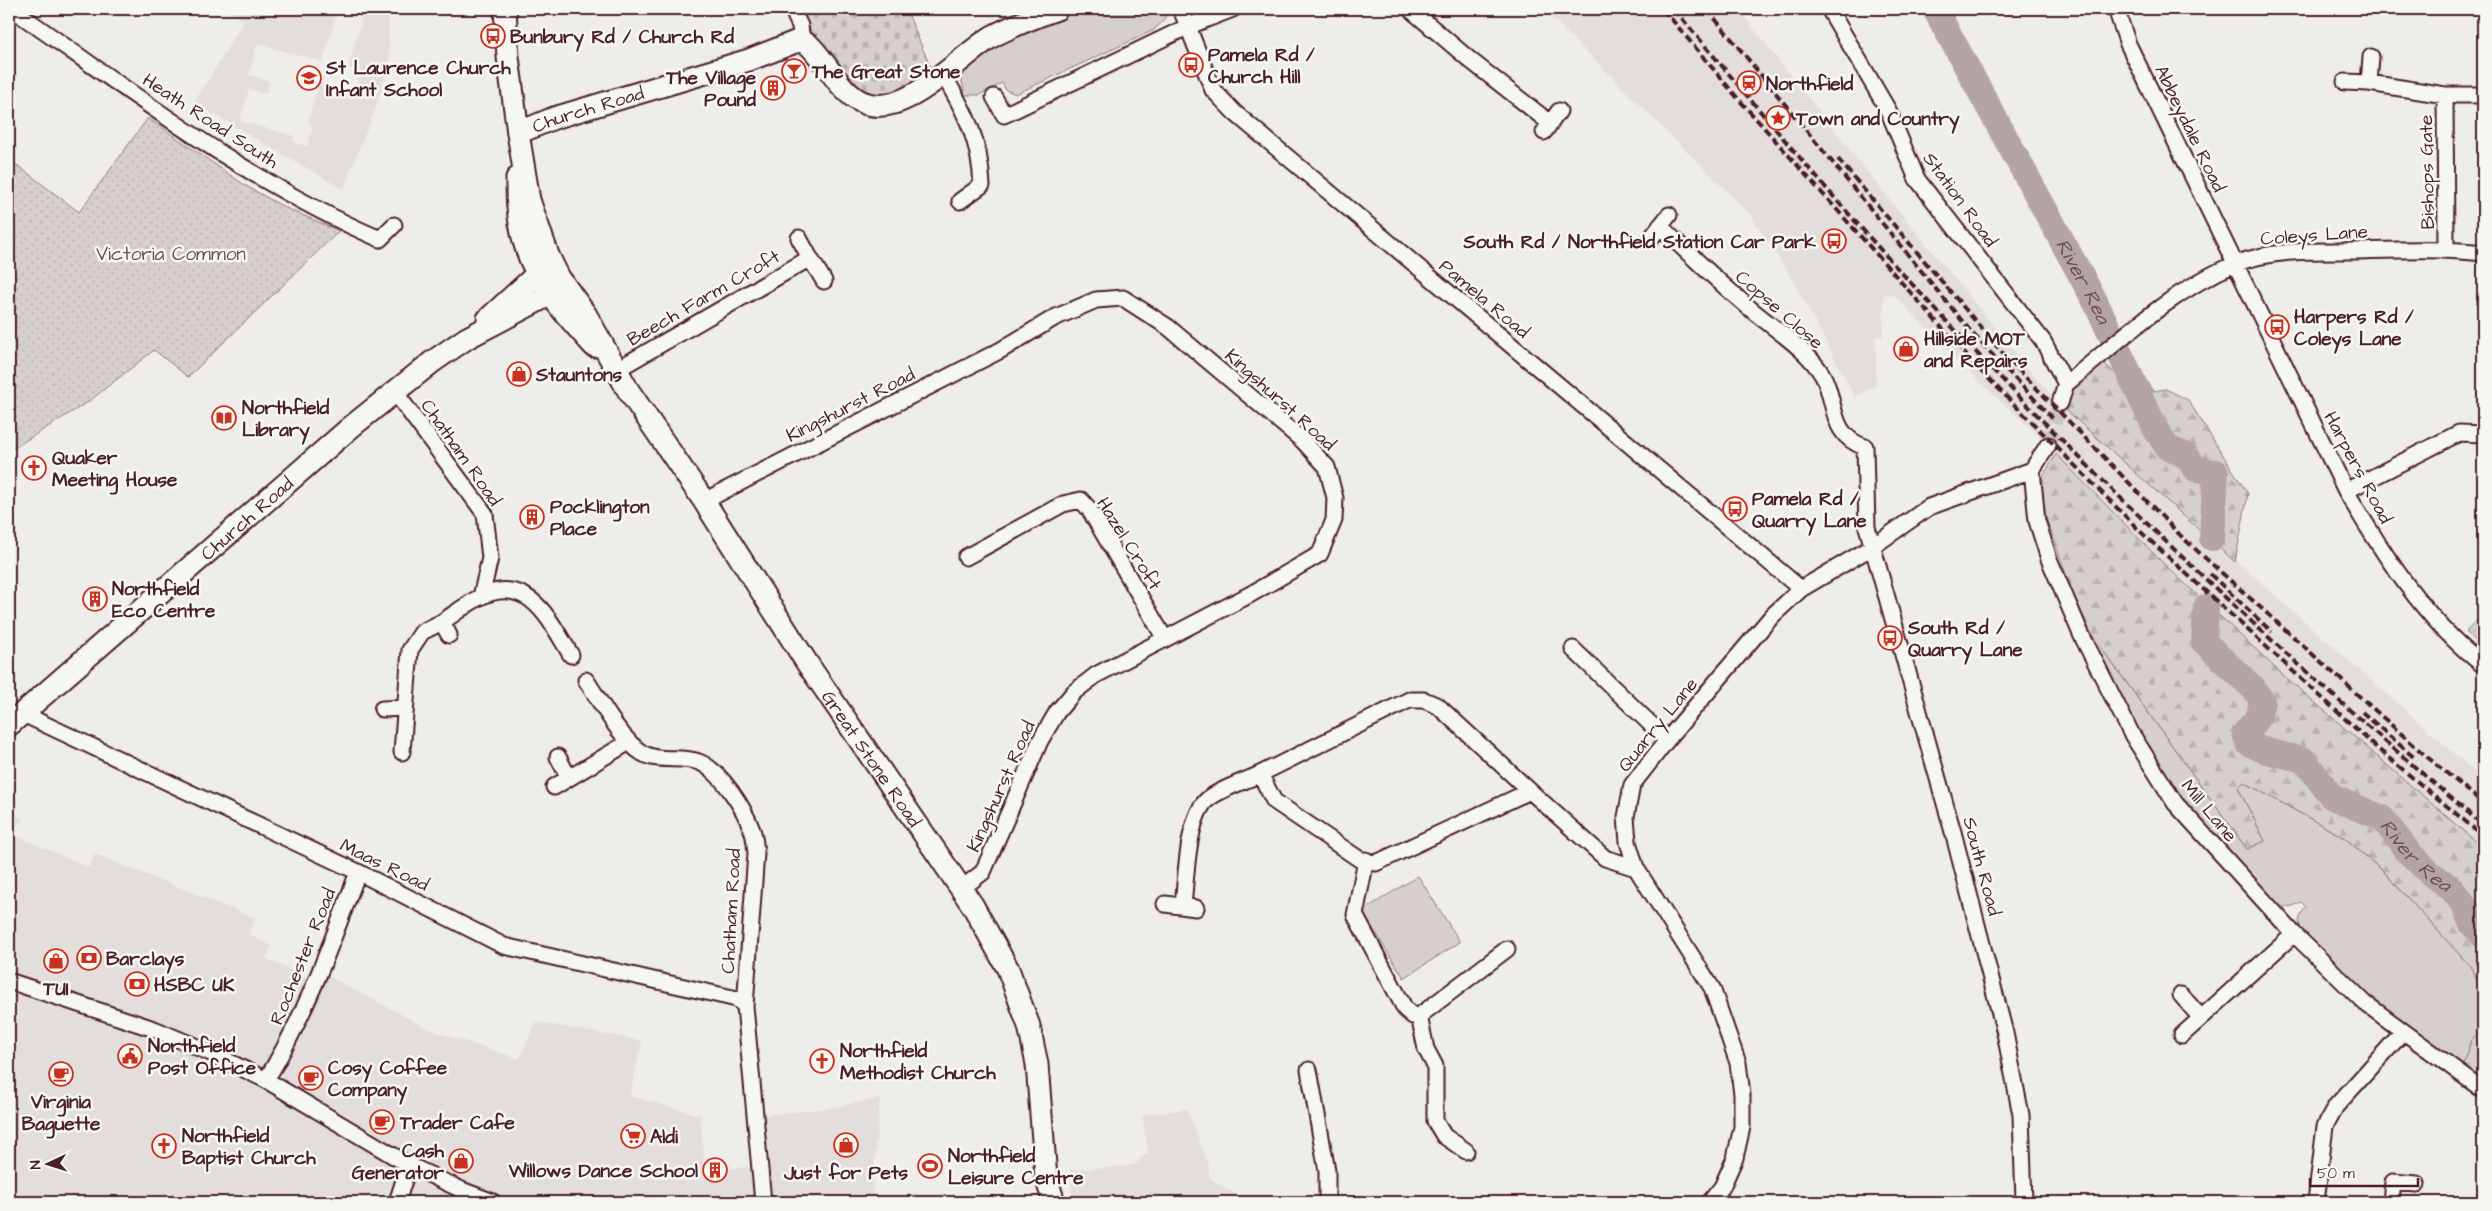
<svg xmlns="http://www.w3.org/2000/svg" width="2492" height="1211" font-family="'Architects Daughter',sans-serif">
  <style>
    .built { fill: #e3dedc; fill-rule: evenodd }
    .green { fill: #d7cfce; stroke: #90777c }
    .forest { fill: url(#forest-firs); stroke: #90777c }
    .cemetery { fill: url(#cemetery-stones); stroke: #90777c }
    .park { fill: url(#park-dots); stroke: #90777c }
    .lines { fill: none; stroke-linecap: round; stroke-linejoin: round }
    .river { stroke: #b4a4a5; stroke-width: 26 }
    .street-tunnel { stroke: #cec4c4; stroke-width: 15; stroke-dasharray: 15 8; stroke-linecap: butt }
    .street-casing { stroke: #4a1f2b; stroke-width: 19 }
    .secondary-casing { stroke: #4a1f2b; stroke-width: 25 }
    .street { stroke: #f6f6f2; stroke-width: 15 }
    .secondary { stroke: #f6f6f2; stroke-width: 21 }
    .rail { stroke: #4a1f2b; stroke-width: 4; stroke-dasharray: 8 4; stroke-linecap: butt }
    .labels { text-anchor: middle; stroke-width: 5; stroke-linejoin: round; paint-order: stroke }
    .poi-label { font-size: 19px; font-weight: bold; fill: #4a1f2b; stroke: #f6f6f2; text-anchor: start }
    .street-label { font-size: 19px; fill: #4a1f2b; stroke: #f6f6f2 }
    .park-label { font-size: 19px; fill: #6d4b54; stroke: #f6f6f2 }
    .water-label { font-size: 20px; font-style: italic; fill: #6f4e56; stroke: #f6f6f2 }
  </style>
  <defs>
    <pattern id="forest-firs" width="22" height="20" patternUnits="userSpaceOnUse" patternTransform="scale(1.25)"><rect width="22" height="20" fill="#d7cfce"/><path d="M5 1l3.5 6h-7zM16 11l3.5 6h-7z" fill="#bab1b1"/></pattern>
    <pattern id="cemetery-stones" width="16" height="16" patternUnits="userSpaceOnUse" patternTransform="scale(1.25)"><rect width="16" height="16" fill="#d7cfce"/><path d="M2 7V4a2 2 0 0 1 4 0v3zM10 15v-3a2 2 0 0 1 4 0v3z" fill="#bab1b1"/></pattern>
    <pattern id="park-dots" width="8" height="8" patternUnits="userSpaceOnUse" patternTransform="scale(1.25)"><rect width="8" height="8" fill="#d7cfce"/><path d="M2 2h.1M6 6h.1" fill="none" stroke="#bab1b1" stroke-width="1.8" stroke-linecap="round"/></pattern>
  </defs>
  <rect width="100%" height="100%" fill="#efedea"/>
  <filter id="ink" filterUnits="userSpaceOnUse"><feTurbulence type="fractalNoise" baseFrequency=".02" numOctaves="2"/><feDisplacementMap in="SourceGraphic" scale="10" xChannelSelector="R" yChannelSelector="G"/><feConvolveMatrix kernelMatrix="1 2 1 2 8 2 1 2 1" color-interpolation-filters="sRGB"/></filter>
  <g filter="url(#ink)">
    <path class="built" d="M226 9H388L390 60 375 110 343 189 194 103 244 21ZM337 11 362 17 348 68 360 72 356 88 348 86 346 91 318 83 308 123 313 125 307 146 293 142 294 136 240 121 249 89 266 94 270 81 249 75 257 44 323 62Z
      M1543 9H1738L1882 190 2044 387 2067 411 2483 779V848L2282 674 2164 564 2041 438 1975 378 1894 295 1884 294 1883 336 1876 337V385L1855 397 1794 282 1750 214Z
      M9 811 24 820 9 831Z
      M9 833 89 867 95 854 255 918 249 934 272 946 266 959 307 977H330L431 1030 519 1059 536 1022 642 1041 630 1096 700 1115 705 1171 770 1165 764 1115 828 1108 880 1098 872 1202H9Z
      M1187 1109 1209 1166V1178L1249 1202H1073L1070 1170 1134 1165 1148 1153 1142 1115Z"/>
    <path class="green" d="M1076 9H1165V19L1154 30 1016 94 1006 90 1002 83 979 95H965L960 73 973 56 1025 27Z
      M2092 635 2247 849 2265 841 2238 788 2244 782 2345 838 2384 872 2470 966 2483 990V1028L2471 1040 2463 1064 2397 1021 2304 934C2297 924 2298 917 2306 907L2301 902C2291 908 2283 909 2273 903L2193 816 2135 730 2087 639Z
      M1418 876 1460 942 1404 978 1362 911Z"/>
    <path class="forest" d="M2103 362 2118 376 2142 375 2153 391 2166 389 2188 400 2248 494 2235 562 2067 411 2073 386Z
      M2056 454 2164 564 2282 674 2483 848V990L2470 966 2384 872 2345 838 2244 782 2238 788 2265 841 2247 849 2092 635 2072 591 2042 506V478Z
      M2483 1028V1081L2463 1064 2471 1040Z"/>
    <path class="cemetery" d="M798 9H906L932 71 884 97H869L853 88 817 40Z"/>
    <path class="park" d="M148 118 246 186 284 207 339 231 188 377 154 350 88 402 9 451V159L79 212Z
      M2483 614V648L2466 632Z"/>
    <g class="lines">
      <g class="river">
        <path id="s1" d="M1935 9 2096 303 2156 430 2168 448 2185 455 2196 469 2216 472 2212 538"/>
        <path id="s2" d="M2206 607 2204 642 2254 689 2262 701 2259 716 2245 733 2248 743 2263 750 2304 760 2332 797 2382 818 2410 854 2431 874 2450 887 2463 903 2472 924 2483 936"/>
      </g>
      <path class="street-tunnel" d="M2048 445 2060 403"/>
      <g class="street-casing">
        <path id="street" d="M12 9C130 91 247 182 380 239L394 225
          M792 9 800 26 802 41
          M1181 9 1213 90 1235 113 1801 589
          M1410 9 1470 60 1550 123
          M1829 9 1888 110 1917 179 2043 341 2066 384
          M2116 9 2128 44 2346 491C2383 554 2425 620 2483 665
          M944 76C966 113 980 141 982 185L960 201
          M2345 82 2369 83 2445 95
          M2369 83 2371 57
          M994 97 1004 115 1189 26 1233 9
          M1544 132 1559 111
          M1660 226C1690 255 1721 284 1753 311 1776 330 1808 350 1823 376 1837 402 1829 436 1865 447L1867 527 1953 832 2005 1033 2021 1115 2024 1202
          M799 238 810 258
          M1651 238 1669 215
          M2446 249 2445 95H2483
          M616 370 810 258 824 281
          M2066 384C2119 341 2172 290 2235 264 2272 249 2316 251 2355 251 2398 250 2440 248 2483 253
          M395 392 485 514 490 558 481 597
          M2060 403 2066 384
          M2032 470 2037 521 2049 559 2081 634 2131 733 2175 803 2294 934 2365 1003 2483 1090
          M2346 491 2459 433 2483 434
          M704 501 1001 350 1054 318 1096 300 1123 298 1168 327 1303 441 1327 467 1335 498 1334 520 1320 554 1251 594 1096 675 1074 692 1057 712 1040 741 983 872 961 889
          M966 557 1063 504 1081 500 1089 509 1165 639
          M449 635 442 622C454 614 467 604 480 597 529 573 550 621 571 655
          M1573 649 1667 740
          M586 680C600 701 621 740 642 753 659 763 681 755 699 762 721 771 744 808 752 830 755 837 755 846 756 853L745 1006 763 1202
          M382 709 405 708
          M21 713 358 872 504 946 737 999 745 1006
          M402 752 410 650 422 632 442 622
          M558 757 569 778
          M1260 774 1409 700H1424L1438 706 1530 791
          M554 787 629 742
          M1366 860 1355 915 1405 1009 1413 1016H1419L1507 949
          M1165 904 1196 908
          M1183 906C1186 880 1187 816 1208 799 1220 789 1246 781 1260 774L1274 801 1359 859 1376 863 1530 791 1605 858 1636 868
          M9 981 154 1029 211 1053 266 1080 409 1165 464 1191 493 1202
          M2181 995 2201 1018 2182 1035
          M1419 1016 1426 1049 1435 1066V1121L1444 1136 1466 1151
          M2201 1018 2294 934
          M1309 1070 1327 1171V1202
          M266 1080C306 1015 331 944 358 872
          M397 1202 409 1165
          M1710 1202 1722 1187 1735 1158 1742 1127V1094L1738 1063 1712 988 1636 868 1628 842 1626 817 1632 785 1667 740 1772 616 1801 589 1872 547 1929 507 2032 470 2048 445
          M2316 1202 2325 1126 2336 1106 2403 1032
          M2391 1202 2393 1182 2417 1184"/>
      </g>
      <g class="secondary-casing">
        <g id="secondary">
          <path id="s3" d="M505 9 508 57 518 133 529 200 548 255 558 276 586 315 628 390 704 501 807 663 973 906 1008 969 1029 1026 1037 1064 1046 1178 1054 1202"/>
          <path id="s4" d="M518 133 554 118 749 60 795 42 802 41 810 46C827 63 840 92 862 102 905 121 959 56 993 36 1014 25 1035 17 1057 9"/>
          <path d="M517 178C515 257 543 290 594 346"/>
          <path d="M488 319 536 275 548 276"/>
          <path id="s5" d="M9 725 351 427 432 362 467 338 549 295 558 276"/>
        </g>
      </g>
      <use href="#street" class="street"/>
      <use href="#secondary" class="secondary"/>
      <path class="rail" d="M1663 9 1735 95 1974 364 2142 533 2378 749 2483 836
        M1674 9C1756 106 1837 204 1924 297 2099 485 2287 660 2483 825
        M1707 9 1972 333 2055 421
        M1838 159 2005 356 2183 538 2426 756 2483 803
        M2210 574 2272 632
        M2362 712 2416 759"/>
    </g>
  </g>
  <defs>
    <g id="bus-ring" transform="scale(1.25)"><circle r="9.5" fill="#f6f6f2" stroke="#c8321e" stroke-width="1.5"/><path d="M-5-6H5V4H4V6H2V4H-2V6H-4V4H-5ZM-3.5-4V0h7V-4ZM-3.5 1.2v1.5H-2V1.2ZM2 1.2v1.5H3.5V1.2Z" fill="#c8321e"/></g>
    <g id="bar-ring" transform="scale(1.25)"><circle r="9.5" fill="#f6f6f2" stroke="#c8321e" stroke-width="1.5"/><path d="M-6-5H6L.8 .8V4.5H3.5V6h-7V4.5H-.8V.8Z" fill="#c8321e"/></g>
    <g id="school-ring" transform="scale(1.25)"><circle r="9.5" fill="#f6f6f2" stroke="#c8321e" stroke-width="1.5"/><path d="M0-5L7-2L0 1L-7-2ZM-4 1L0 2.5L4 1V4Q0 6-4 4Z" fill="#c8321e"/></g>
    <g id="station-ring" transform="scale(1.25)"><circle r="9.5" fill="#f6f6f2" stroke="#c8321e" stroke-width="1.5"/><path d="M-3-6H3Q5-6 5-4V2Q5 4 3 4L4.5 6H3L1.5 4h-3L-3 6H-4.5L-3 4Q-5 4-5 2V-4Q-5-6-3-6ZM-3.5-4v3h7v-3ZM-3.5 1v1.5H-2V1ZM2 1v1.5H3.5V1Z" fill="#c8321e"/></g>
    <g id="building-ring" transform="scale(1.25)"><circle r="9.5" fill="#f6f6f2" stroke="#c8321e" stroke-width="1.5"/><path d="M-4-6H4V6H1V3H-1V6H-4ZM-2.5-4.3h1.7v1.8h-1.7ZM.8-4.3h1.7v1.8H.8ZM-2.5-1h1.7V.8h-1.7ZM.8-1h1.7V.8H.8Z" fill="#c8321e"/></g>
    <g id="sight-ring" transform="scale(1.25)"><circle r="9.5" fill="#f6f6f2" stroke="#c8321e" stroke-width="1.5"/><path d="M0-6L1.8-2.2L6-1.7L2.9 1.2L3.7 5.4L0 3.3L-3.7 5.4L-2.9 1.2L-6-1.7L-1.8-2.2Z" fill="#c8321e"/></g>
    <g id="shop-ring" transform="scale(1.25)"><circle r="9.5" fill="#f6f6f2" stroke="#c8321e" stroke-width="1.5"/><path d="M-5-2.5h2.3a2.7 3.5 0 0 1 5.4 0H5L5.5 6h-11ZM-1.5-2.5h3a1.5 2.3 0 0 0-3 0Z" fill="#c8321e"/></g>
    <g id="library-ring" transform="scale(1.25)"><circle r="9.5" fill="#f6f6f2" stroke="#c8321e" stroke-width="1.5"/><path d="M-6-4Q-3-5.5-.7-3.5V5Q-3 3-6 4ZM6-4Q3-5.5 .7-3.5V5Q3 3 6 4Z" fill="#c8321e"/></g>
    <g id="church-ring" transform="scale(1.25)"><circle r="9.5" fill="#f6f6f2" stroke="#c8321e" stroke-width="1.5"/><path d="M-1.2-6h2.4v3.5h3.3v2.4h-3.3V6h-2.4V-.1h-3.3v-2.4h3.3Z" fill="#c8321e"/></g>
    <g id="bank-ring" transform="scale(1.25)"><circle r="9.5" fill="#f6f6f2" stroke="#c8321e" stroke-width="1.5"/><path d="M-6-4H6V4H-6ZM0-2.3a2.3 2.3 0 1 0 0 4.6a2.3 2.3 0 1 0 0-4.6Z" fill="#c8321e"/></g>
    <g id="civic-ring" transform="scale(1.25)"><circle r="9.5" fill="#f6f6f2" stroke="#c8321e" stroke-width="1.5"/><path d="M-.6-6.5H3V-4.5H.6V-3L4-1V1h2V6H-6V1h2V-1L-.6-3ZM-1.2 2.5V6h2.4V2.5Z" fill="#c8321e"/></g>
    <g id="cafe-ring" transform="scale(1.25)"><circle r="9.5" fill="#f6f6f2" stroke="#c8321e" stroke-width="1.5"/><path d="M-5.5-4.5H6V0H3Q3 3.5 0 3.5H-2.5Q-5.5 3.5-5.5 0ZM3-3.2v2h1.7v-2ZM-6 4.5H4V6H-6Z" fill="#c8321e"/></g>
    <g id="supermarket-ring" transform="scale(1.25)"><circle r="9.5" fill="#f6f6f2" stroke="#c8321e" stroke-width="1.5"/><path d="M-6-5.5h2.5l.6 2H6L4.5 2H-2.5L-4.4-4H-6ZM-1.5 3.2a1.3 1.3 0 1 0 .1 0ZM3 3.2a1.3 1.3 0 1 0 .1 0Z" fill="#c8321e"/></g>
    <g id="stadium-ring" transform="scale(1.25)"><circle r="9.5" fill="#f6f6f2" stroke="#c8321e" stroke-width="1.5"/><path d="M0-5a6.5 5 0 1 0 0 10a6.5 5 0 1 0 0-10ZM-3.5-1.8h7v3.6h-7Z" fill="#c8321e"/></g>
  </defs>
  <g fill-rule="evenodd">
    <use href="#bus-ring" x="493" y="36"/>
    <use href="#bus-ring" x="1191" y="65"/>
    <use href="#bar-ring" x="794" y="71"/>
    <use href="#school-ring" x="309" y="78"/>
    <use href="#station-ring" x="1749" y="83"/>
    <use href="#building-ring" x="773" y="88"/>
    <use href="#sight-ring" x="1778" y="118"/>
    <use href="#bus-ring" x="1834" y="241"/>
    <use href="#bus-ring" x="2277" y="327"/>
    <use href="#shop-ring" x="1906" y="349"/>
    <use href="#shop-ring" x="519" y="374"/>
    <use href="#library-ring" x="224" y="418"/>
    <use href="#church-ring" x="34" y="468"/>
    <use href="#bus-ring" x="1735" y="509"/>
    <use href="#building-ring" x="532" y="517"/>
    <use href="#building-ring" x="95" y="599"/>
    <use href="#bus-ring" x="1890" y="638"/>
    <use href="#bank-ring" x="89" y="958"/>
    <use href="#shop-ring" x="56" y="961"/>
    <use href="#bank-ring" x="137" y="984"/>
    <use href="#civic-ring" x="130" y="1056"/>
    <use href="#church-ring" x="822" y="1061"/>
    <use href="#cafe-ring" x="61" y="1074"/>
    <use href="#cafe-ring" x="311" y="1078"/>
    <use href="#cafe-ring" x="382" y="1122"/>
    <use href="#supermarket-ring" x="633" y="1136"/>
    <use href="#shop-ring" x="846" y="1145"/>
    <use href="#church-ring" x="164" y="1146"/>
    <use href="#shop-ring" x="461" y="1161"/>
    <use href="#stadium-ring" x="930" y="1166"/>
    <use href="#building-ring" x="715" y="1170"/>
  </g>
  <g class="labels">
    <g class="poi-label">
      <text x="510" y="43">Bunbury Rd / Church Rd</text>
      <text x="1208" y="61">Pamela Rd /<tspan x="1208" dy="22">Church Hill</tspan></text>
      <text x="326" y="74">St Laurence Church<tspan x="326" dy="22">Infant School</tspan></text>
      <text x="812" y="78">The Great Stone</text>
      <text x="756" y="84" text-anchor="end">The Village<tspan x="756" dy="22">Pound</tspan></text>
      <text x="1766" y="90">Northfield</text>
      <text x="1796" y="125">Town and Country</text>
      <text x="1816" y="248" text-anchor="end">South Rd / Northfield Station Car Park</text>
      <text x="2294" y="323">Harpers Rd /<tspan x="2294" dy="22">Coleys Lane</tspan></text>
      <text x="1924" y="345">Hillside MOT<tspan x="1924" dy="22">and Repairs</tspan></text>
      <text x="536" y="381">Stauntons</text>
      <text x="242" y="414">Northfield<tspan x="242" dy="22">Library</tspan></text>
      <text x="52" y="464">Quaker<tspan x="52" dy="22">Meeting House</tspan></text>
      <text x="1752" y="505">Pamela Rd /<tspan x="1752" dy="22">Quarry Lane</tspan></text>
      <text x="550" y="513">Pocklington<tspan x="550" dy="22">Place</tspan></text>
      <text x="112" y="595">Northfield<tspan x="112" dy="22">Eco Centre</tspan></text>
      <text x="1908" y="634">South Rd /<tspan x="1908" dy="22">Quarry Lane</tspan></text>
      <text x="106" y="965">Barclays</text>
      <text x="154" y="991">HSBC UK</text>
      <text x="56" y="995" text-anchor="middle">TUI</text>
      <text x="148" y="1052">Northfield<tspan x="148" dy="22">Post Office</tspan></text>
      <text x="840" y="1057">Northfield<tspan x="840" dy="22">Methodist Church</tspan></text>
      <text x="328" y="1074">Cosy Coffee<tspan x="328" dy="22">Company</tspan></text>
      <text x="61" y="1108" text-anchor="middle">Virginia<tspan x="61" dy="22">Baguette</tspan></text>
      <text x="400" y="1129">Trader Cafe</text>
      <text x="182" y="1142">Northfield<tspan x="182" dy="22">Baptist Church</tspan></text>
      <text x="650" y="1143">Aldi</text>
      <text x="444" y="1157" text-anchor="end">Cash<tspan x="444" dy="22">Generator</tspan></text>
      <text x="948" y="1162">Northfield<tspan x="948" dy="22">Leisure Centre</tspan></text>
      <text x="698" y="1177" text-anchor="end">Willows Dance School</text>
      <text x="846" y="1179" text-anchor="middle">Just for Pets</text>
    </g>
    <g class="street-label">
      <text dy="7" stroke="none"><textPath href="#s4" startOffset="74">Church Road</textPath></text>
      <text transform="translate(211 120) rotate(33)" y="7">Heath Road South</text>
      <text transform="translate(2191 128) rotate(64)" y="7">Abbeydale Road</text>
      <text transform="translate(2426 172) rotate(-91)" y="7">Bishops Gate</text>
      <text transform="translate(1961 199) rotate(54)" y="7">Station Road</text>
      <text transform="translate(2314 234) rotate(-4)" y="7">Coleys Lane</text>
      <text transform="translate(703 297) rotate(-30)" y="7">Beech Farm Croft</text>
      <text transform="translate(1485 298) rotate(40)" y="7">Pamela Road</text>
      <text transform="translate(1780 309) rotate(41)" y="7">Copse Close</text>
      <text transform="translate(1281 399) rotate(42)" y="7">Kingshurst Road</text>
      <text transform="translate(850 404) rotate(-27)" y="7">Kingshurst Road</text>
      <text transform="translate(462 452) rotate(55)" y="7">Chatham Road</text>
      <text transform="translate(2359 467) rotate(62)" y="7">Harpers Road</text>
      <text dy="7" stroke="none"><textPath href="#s5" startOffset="315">Church Road</textPath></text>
      <text transform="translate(1130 543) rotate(58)" y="7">Hazel Croft</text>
      <text transform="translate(1657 724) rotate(-51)" y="7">Quarry Lane</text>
      <text dy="7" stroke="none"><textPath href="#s3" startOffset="850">Great Stone Road</textPath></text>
      <text transform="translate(1000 786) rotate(-66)" y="7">Kingshurst Road</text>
      <text transform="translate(2210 810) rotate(50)" y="7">Mill Lane</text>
      <text transform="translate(385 864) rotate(26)" y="7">Maas Road</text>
      <text transform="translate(1983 866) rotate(75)" y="7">South Road</text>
      <text transform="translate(730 911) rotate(-87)" y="7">Chatham Road</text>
      <text transform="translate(302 956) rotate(-68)" y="7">Rochester Road</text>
    </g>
    <g class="park-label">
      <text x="171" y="260">Victoria Common</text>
    </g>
    <g class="water-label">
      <text dy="7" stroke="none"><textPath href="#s1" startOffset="310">River Rea</textPath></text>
      <text dy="7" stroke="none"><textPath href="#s2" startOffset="376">River Rea</textPath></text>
    </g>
  </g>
  <rect width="2492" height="1211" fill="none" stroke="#f6f6f2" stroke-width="30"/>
  <rect x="15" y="15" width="2462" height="1181" fill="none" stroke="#4a1f2b" stroke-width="2" filter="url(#ink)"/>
  <g transform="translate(48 1164) rotate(266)" stroke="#f6f6f2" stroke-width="4" paint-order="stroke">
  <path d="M0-4L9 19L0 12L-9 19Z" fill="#4a1f2b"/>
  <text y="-8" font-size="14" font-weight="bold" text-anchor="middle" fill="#4a1f2b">N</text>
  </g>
  <path d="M2310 1178v8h108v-8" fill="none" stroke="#4a1f2b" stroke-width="2.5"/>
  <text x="2317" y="1178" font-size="15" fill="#4a1f2b" stroke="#f6f6f2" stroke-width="4" paint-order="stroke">50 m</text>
</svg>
